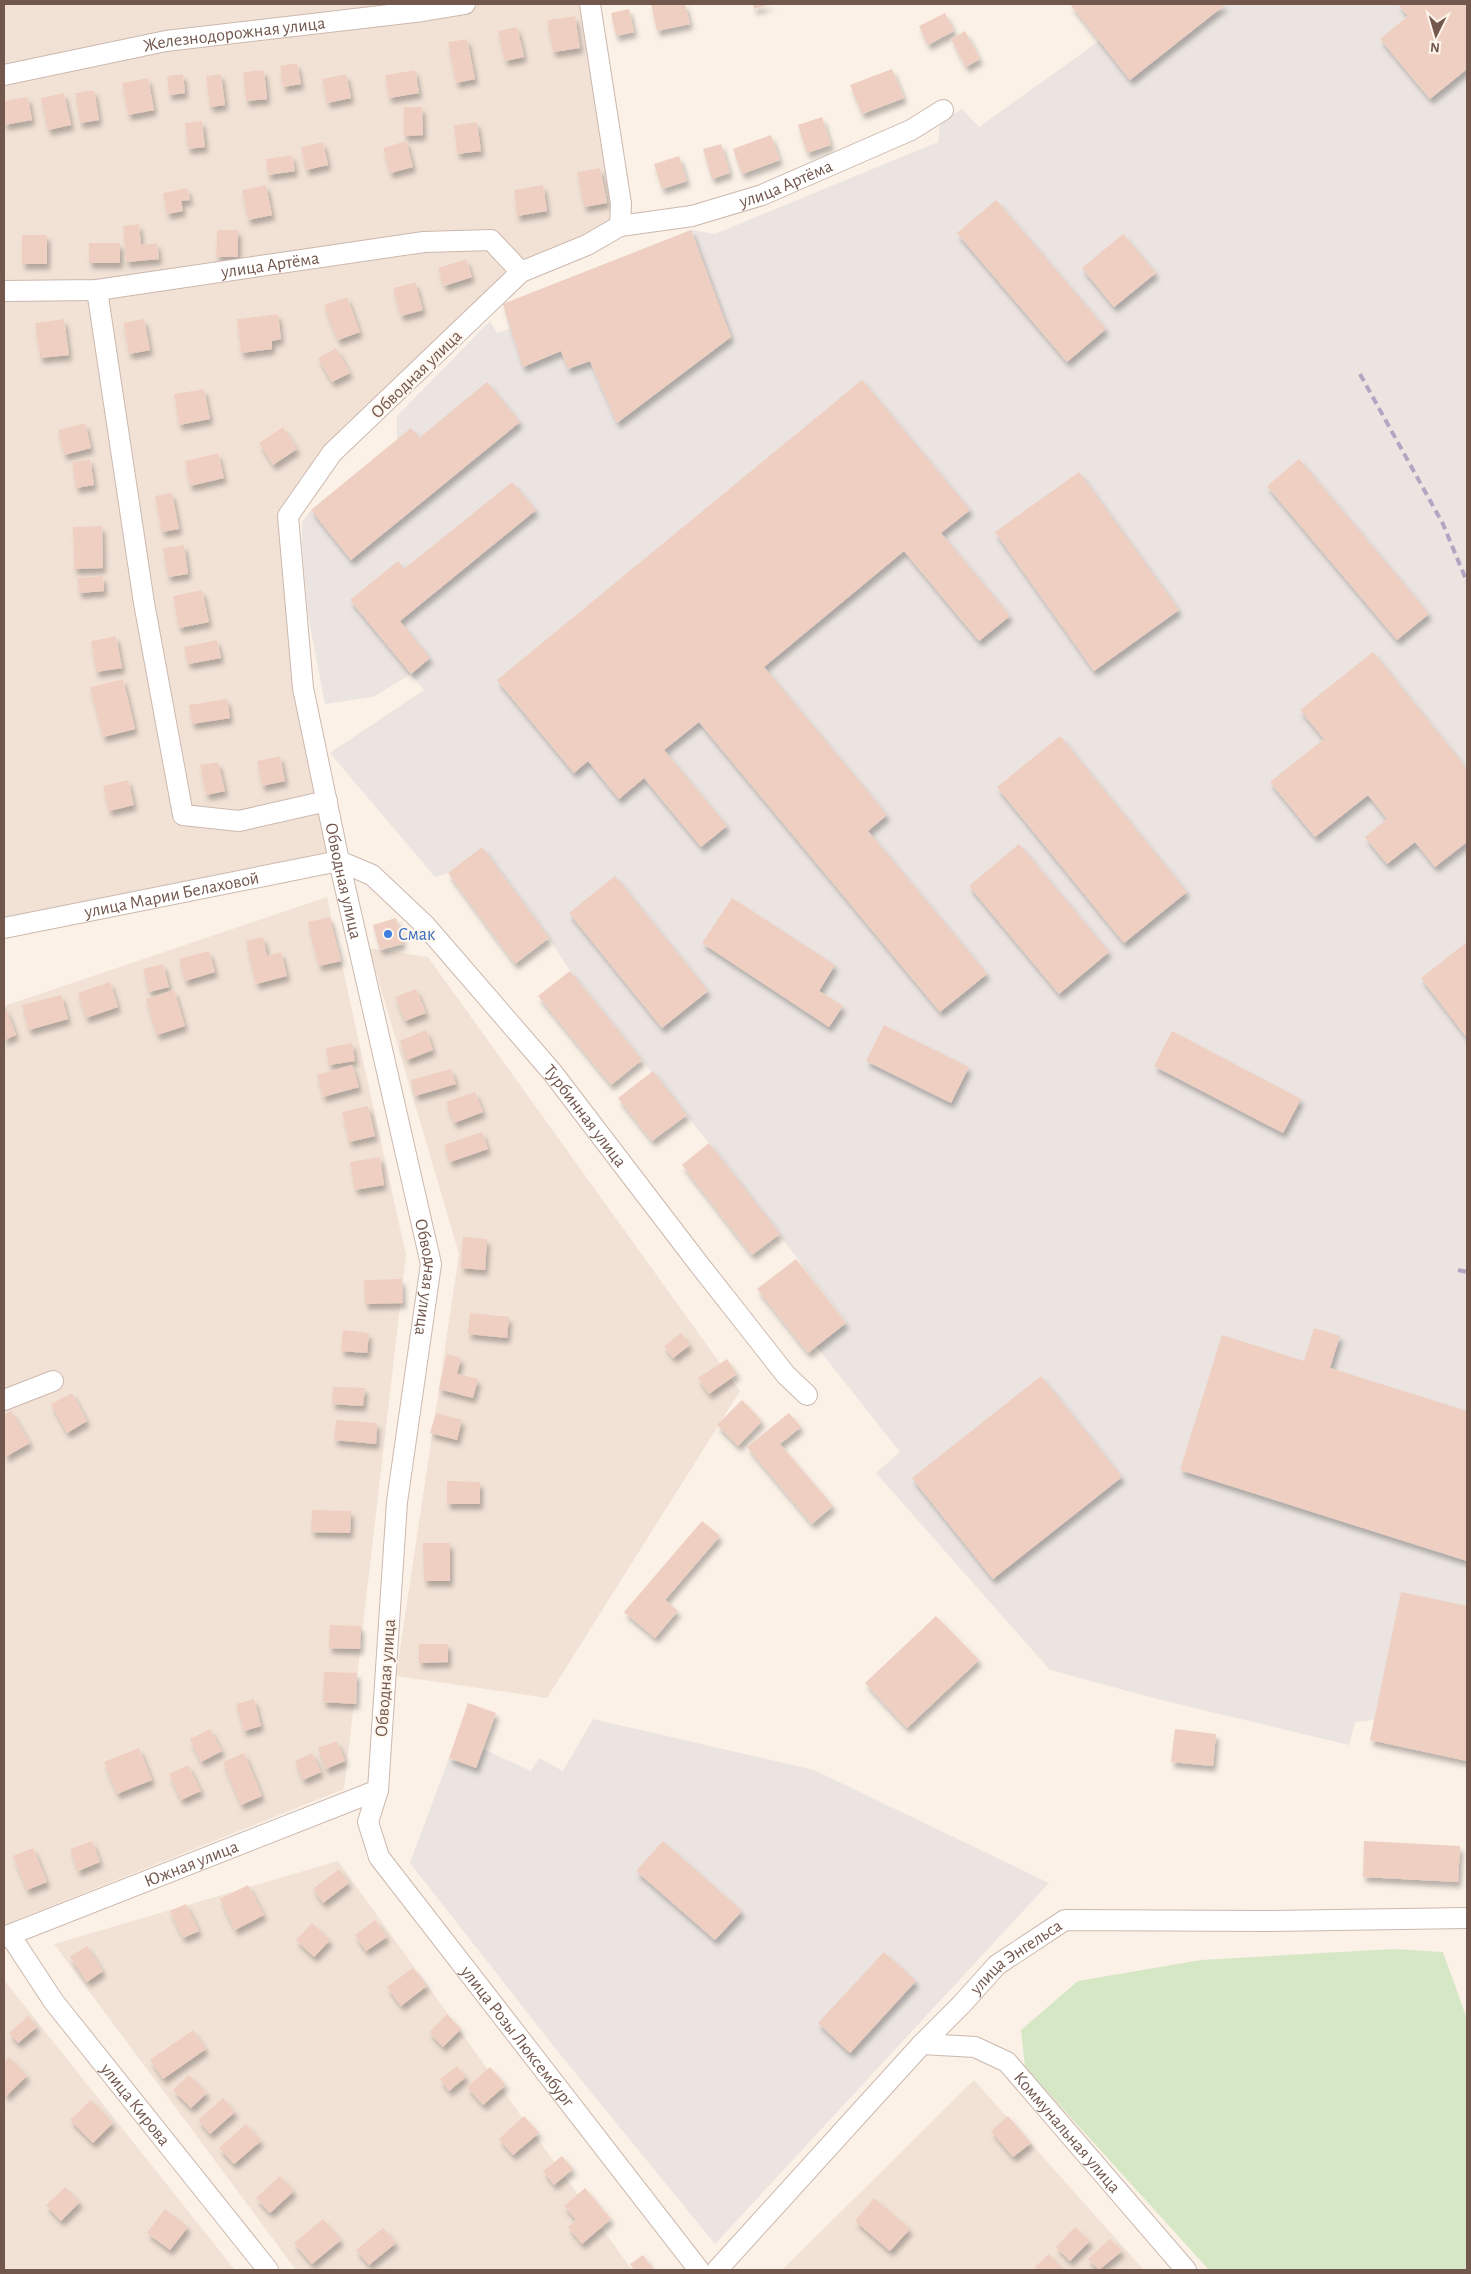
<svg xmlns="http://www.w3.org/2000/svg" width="1471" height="2274" font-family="'Alegreya Sans',sans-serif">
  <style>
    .residential { fill: #f2e2d6; fill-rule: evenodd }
    .industrial { fill: #ebe4e0 }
    .green { fill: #d6e7c6 }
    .building { fill: #eecfc1; filter: url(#shadow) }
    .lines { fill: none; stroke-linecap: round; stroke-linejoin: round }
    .minor-casing { stroke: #ccb8ae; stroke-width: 22 }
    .minor { stroke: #fff; stroke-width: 20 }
    .rail { stroke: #b3a6c3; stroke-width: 4; stroke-dasharray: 8 5; stroke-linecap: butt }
    .shop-dot { fill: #3f7fe0; stroke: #fef5ed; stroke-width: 2 }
    .labels { text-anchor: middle; stroke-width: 4; stroke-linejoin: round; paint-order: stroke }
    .street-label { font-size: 18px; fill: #72574d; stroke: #fef5ed }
    .shop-label { font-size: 18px; fill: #366cbe; stroke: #fef5ed; text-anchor: start }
  </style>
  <defs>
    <filter id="shadow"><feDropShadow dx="3" dy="5.5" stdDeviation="2.5" flood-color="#0004"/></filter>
  </defs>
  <rect width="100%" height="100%" fill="#fbf1e7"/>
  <path class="residential" d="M4 4H590L620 226 521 272 332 453 288 516 303 688 339 861 4 928V125L32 120 28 98 4 101ZM574 16 580 48 553 52 547 20ZM517 27 524 56 506 61 499 32ZM467 39 475 79 456 82 449 42ZM297 63 301 84 283 86 280 66ZM264 70 267 99 246 101 243 72ZM415 70 419 93 389 98 385 75ZM183 74 185 93 169 95 167 76ZM221 74 225 105 210 107 206 76ZM346 74 351 98 327 103 322 80ZM148 78 154 110 128 115 122 83ZM94 90 99 120 80 123 75 93ZM421 107 422 135 404 136V108ZM477 122 480 151 457 154 454 125ZM323 142 328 165 306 170 301 147ZM406 142 413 167 390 173 383 148ZM292 155 295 171 269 175 266 159ZM600 168 607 202 584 207 577 172ZM266 185 272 215 248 220 242 190ZM543 186 547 211 517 215 514 190ZM187 188 190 199 181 201 182 211 167 214 163 193ZM139 224 141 245 157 243 159 259 126 262 123 226ZM217 230H238L237 257H216ZM47 235V263L22 264V236ZM89 243H120V263H89ZM466 259 472 277 444 286 438 268ZM415 282 401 316 393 288ZM347 297 360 332 338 340 325 305ZM278 314 281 339 272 341V349L241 352 237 319ZM64 319 69 354 40 358 35 323ZM144 320 150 350 129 354 123 324ZM336 348 349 373 332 382 319 358ZM204 389 209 419 179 424 174 394ZM84 423 91 448 64 455 58 430ZM283 427 297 449 273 464 259 443ZM218 453 223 478 190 485 185 461ZM90 459 94 484 76 487 72 462ZM172 493 162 532 155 497ZM73 527H102L103 568H74ZM184 545 188 574 168 577 164 548ZM103 576 104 591 79 593 77 578ZM202 590 209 622 179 628 173 597ZM116 636 122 667 96 672 91 641ZM217 641 221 658 188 664 185 647ZM123 679 135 729 103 737 91 687ZM280 756 285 781 262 785 257 761ZM218 762 224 791 206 795 200 766Z
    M327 897 406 1255 344 1789 4 1925V1006Z
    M369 948 428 957 740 1391 547 1698 396 1676 459 1254Z
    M338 1861 632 2270H296L54 1944Z
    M4 1980 235 2270H4Z
    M974 2080 1144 2270H782Z"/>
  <path class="industrial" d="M1070 4H1467V1761L1370 1740 1374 1720 1355 1722 1349 1745 1157 1699 1050 1670 876 1473 900 1452 816 1346 846 1322 709 1143 570 971 549 938 482 848 448 873 435 877 330 753 424 690 411 674 373 697 325 704 308 615 302 544V522L311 510 397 440V416L490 321 497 333 510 329 503 304 691 230 715 234 938 142 940 123 962 109 979 127 1099 41Z
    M593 1719 814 1770 1049 1883 715 2244 555 2048 410 1863 449 1758 476 1767 483 1749 531 1771 539 1758 563 1771Z"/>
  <path class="green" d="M1393 1949 1443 1952 1467 2019V2270H1209L1025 2067 1021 2030 1078 1981 1201 1960Z"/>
  <path class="building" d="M651 4H685L690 24 657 31Z
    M753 4H772L754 9Z
    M1070 4H1226L1130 80Z
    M1398 4H1467V69L1430 99 1380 39 1408 16Z
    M629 9 634 32 616 36 611 13Z
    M945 13 954 31 928 45 919 26Z
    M575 16 580 48 553 52 547 20Z
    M517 27 524 57 505 61 498 31Z
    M965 31 980 59 966 67 951 39Z
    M467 39 475 79 456 83 448 42Z
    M297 63 301 84 283 87 280 66Z
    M892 69 904 98 862 114 850 85Z
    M264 70 267 99 246 101 243 72Z
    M415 70 419 93 389 98 385 75Z
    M183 74 185 93 169 95 167 76Z
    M221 74 225 105 210 107 206 76Z
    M346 74 351 98 327 103 322 79Z
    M148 78 154 110 128 115 122 83Z
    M94 90 99 120 80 123 75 93Z
    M64 93 71 125 48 130 41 98Z
    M28 97 32 120 4 125V101Z
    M404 107H422L423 135 404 136Z
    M822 117 831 145 807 153 798 125Z
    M202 121 205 147 188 149 185 123Z
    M477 122 481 151 457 154 454 125Z
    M771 135 780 160 742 174 733 149Z
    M406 141 413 167 390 173 383 148Z
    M323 142 328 165 306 170 301 147Z
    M721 144 730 173 712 179 703 149Z
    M292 155 295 171 268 175 266 159Z
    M679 156 687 181 662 189 654 164Z
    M600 168 607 203 584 207 577 172Z
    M266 185 272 215 248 220 242 190Z
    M543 185 547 211 517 216 514 190Z
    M187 188 190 200 181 201 183 211 167 214 163 193Z
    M996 200 1106 329 1067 362 957 233Z
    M139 224 141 245 157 243 159 259 126 262 123 226Z
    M217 230H238V257H216Z
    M691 230 731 337 617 423 590 361 568 369 561 351 523 367 503 304Z
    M1123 234 1156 273 1114 307 1082 268Z
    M22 235H47V264H22Z
    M89 243H120V263H89Z
    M466 259 472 277 444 286 438 268Z
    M415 282 423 310 401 316 393 288Z
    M347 297 360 332 338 340 324 305Z
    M278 314 281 339 272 341V349L241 353 237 319Z
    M64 319 69 355 40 358 35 323Z
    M144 319 150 350 129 354 123 323Z
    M336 348 350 373 332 382 318 358Z
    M862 380 970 510 941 533 1010 616 979 641 904 551 764 667 887 815 868 831 987 974 940 1012 699 722 664 750 727 826 701 847 644 778 619 799 588 761 574 773 497 680Z
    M487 382 520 422 351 560 311 510 411 428 419 438Z
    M204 389 210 419 179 425 174 394Z
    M85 423 91 448 64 455 58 430Z
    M283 427 297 449 273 465 259 443Z
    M218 453 224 478 190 486 185 461Z
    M90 459 94 485 76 488 72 462Z
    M1299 459 1429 614 1397 640 1267 486Z
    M1079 472 1179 610 1094 671 995 532Z
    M512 482 536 510 400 621 430 658 411 674 350 600 398 561 404 569Z
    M172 493 179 529 162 532 155 496Z
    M102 526 103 568 74 569 73 527Z
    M184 545 188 574 168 577 163 548Z
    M103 576 104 591 79 593 77 578Z
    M202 590 209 622 179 628 173 596Z
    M116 636 122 668 96 672 91 641Z
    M217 640 221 658 188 664 184 647Z
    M1373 652 1467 769V842L1435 867 1415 842 1387 864 1365 837 1387 819 1368 795 1315 837 1270 782 1324 739 1300 710Z
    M123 679 135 729 103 737 90 687Z
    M227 699 230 718 192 724 189 705Z
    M1060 736 1187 892 1124 943 997 787Z
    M280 756 285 781 262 786 257 761Z
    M218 762 225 791 206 795 200 765Z
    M128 780 134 805 109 811 103 786Z
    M1019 844 1109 952 1059 994 969 886Z
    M482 847 549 938 515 964 448 873Z
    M615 876 708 991 662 1028 569 913Z
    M732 898 835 965 819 991 843 1006 829 1027 702 943Z
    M330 917 341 961 319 966 308 922Z
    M396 918 403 944 380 950 373 925Z
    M263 937 267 956 281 952 287 976 256 984 246 941Z
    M1467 942V1038L1421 978Z
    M209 951 215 972 185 981 179 959Z
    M163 964 169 987 149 992 143 969Z
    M570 971 642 1060 611 1085 538 996Z
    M110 982 118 1007 86 1018 78 993Z
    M416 989 426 1013 405 1021 395 997Z
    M174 990 185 1026 157 1035 146 999Z
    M61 995 68 1019 29 1030 22 1005Z
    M4 1004 16 1035 4 1040Z
    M884 1025 969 1067 951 1103 866 1061Z
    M426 1030 433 1050 407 1060 400 1041Z
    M1172 1031 1301 1099 1283 1133 1154 1066Z
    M352 1043 355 1061 329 1065 326 1048Z
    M352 1065 359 1087 323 1097 317 1075Z
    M451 1069 456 1084 415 1096 411 1080Z
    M653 1071 687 1115 652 1141 618 1098Z
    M475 1092 483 1112 454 1123 446 1102Z
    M368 1106 375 1136 349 1142 342 1112Z
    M482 1132 488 1149 450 1162 444 1145Z
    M709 1143 780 1234 752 1255 682 1165Z
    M380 1157 384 1185 355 1190 350 1162Z
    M463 1237 487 1239 485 1270 461 1268Z
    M796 1259 846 1323 808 1353 757 1289Z
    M402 1279 403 1303 365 1304 364 1280Z
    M470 1313 509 1317 507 1338 468 1334Z
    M1314 1328 1340 1336 1330 1368 1467 1411V1561L1180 1470 1222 1335 1304 1361Z
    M343 1330 369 1333 367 1353 341 1351Z
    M681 1333 690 1345 673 1358 664 1346Z
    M447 1354 461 1358 457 1374 478 1379 473 1398 439 1389Z
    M727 1359 737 1374 709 1394 698 1378Z
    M1041 1376 1122 1477 993 1579 912 1478Z
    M333 1387 365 1388 363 1406 332 1404Z
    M72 1393 87 1421 67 1433 51 1404Z
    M742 1400 762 1421 738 1446 717 1425Z
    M11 1411 30 1443 5 1457 4 1415Z
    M436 1413 462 1420 457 1440 430 1433Z
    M789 1413 801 1427 780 1444 833 1506 812 1524 747 1447Z
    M336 1420 377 1423 376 1444 334 1440Z
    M447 1481 480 1482V1504H447Z
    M312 1510 351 1511 350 1533 311 1532Z
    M702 1521 720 1536 665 1600 678 1611 655 1638 624 1612Z
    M423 1543H450V1581H424Z
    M1401 1592 1467 1606V1761L1370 1740Z
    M936 1616 979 1660 907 1728 865 1683Z
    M330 1625 361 1626 360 1649 329 1648Z
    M419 1644H448V1662L419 1663Z
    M324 1672 357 1673 356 1704 323 1702Z
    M254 1699 261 1726 244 1731 236 1704Z
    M468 1703 496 1713 476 1768 449 1758Z
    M210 1729 222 1751 201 1762 190 1739Z
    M1175 1729 1216 1734 1213 1766 1171 1762Z
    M337 1741 345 1761 326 1769 318 1748Z
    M139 1748 152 1780 117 1794 104 1762Z
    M244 1753 262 1796 241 1805 223 1762Z
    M312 1753 321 1772 303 1780 295 1761Z
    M188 1765 201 1791 181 1800 169 1774Z
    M92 1841 100 1862 78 1871 70 1849Z
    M663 1841 742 1911 715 1940 636 1871Z
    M1364 1841 1460 1846 1458 1882 1363 1877Z
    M33 1848 47 1882 27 1890 13 1856Z
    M339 1869 349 1883 323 1903 313 1889Z
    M248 1885 264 1915 235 1930 220 1899Z
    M186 1904 199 1931 183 1938 170 1911Z
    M375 1920 387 1937 366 1951 355 1935Z
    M312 1923 330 1940 314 1957 296 1940Z
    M87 1946 103 1971 87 1982 70 1957Z
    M884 1952 916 1981 850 2053 818 2023Z
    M413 1968 427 1986 401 2006 387 1987Z
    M447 2014 461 2029 443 2047 429 2032Z
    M28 2016 37 2027 18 2043 9 2033Z
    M193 2030 206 2049 163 2079 150 2060Z
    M9 2057 27 2076 6 2096 4 2093V2062Z
    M457 2066 466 2077 449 2091 440 2079Z
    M490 2067 506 2085 483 2105 467 2087Z
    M189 2075 207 2093 191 2108 173 2090Z
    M223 2098 235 2112 210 2134 198 2120Z
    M91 2100 113 2123 93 2143 70 2120Z
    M524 2116 539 2133 513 2155 499 2139Z
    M1008 2116 1031 2143 1013 2157 991 2131Z
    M246 2124 261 2141 234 2164 219 2148Z
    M562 2156 573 2169 554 2185 543 2171Z
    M280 2176 294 2191 270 2213 256 2198Z
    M65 2187 80 2202 61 2221 46 2205Z
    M585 2188 611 2219 582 2244 568 2227 576 2220 564 2206Z
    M874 2198 910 2229 890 2251 855 2221Z
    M165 2209 188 2227 170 2250 147 2233Z
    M323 2219 341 2240 312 2264 294 2243Z
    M1075 2227 1090 2241 1070 2261 1056 2247Z
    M383 2228 396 2243 369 2265 356 2250Z
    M1110 2239 1122 2251 1099 2270 1088 2259Z
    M1049 2254 1064 2270H1038L1035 2267Z
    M643 2255 654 2270H634L630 2264Z"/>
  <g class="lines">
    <g class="minor-casing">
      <g id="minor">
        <path id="s1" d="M590 4 621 204 620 226 587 245 521 272 332 453 288 516 303 688 339 861 431 1264 397 1502 378 1790 368 1822 379 1857 699 2270"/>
        <path id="s2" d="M4 75 166 41 423 11 465 4"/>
        <path id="s3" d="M620 226 692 216 762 195 911 130 943 110"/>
        <path d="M97 290 144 603 183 815 239 821 327 801"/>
        <path id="s4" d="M4 291 97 290 424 242 491 240 521 272"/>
        <path id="s5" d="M339 861 372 875 425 925 552 1072 698 1263 786 1375 807 1395"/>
        <path id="s6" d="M4 928 339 861"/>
        <path d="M4 1400 53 1381"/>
        <path id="s7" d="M10 1935 54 2002 268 2270"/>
        <path id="s8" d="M4 1937 378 1790"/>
        <path id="s9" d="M922 2044 975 2047 1007 2062 1186 2270"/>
        <path id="s10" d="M717 2270 922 2044 961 2005 997 1965 1065 1920 1266 1921 1467 1918"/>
      </g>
    </g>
    <use href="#minor" class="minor"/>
    <path class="rail" d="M1360 374 1443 524 1467 582
      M1458 1270 1467 1272"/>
  </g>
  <circle class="shop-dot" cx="388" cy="934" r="5"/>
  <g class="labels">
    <g class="street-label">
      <text dy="6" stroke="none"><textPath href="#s2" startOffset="234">Железнодорожная улица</textPath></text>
      <text dy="6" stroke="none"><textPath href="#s3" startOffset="172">улица Артёма</textPath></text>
      <text dy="6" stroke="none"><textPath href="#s4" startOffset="268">улица Артёма</textPath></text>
      <text transform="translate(416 374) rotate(-44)" y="6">Обводная улица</text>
      <text dy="6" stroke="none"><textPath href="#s1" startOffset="1042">Обводная улица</textPath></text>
      <text dy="6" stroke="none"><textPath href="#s6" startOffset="171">улица Марии Белаховой</textPath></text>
      <text dy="6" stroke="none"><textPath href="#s5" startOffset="358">Турбинная улица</textPath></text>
      <text dy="6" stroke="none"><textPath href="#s1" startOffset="1448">Обводная улица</textPath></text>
      <text transform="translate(385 1678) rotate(-86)" y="6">Обводная улица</text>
      <text dy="6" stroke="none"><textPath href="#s8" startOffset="201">Южная улица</textPath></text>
      <text dy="6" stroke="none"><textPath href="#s10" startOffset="434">улица Энгельса</textPath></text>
      <text dy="6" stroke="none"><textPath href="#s1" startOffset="2261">улица Розы Люксембург</textPath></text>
      <text dy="6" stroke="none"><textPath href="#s7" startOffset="211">улица Кирова</textPath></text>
      <text dy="6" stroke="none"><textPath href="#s9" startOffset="181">Коммунальная улица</textPath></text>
    </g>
    <g class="shop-label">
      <text x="398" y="940">Смак</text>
    </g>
  </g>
  <rect width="1471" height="2274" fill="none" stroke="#72574d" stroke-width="10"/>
  <g transform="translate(1436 35) rotate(185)" stroke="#fef5ed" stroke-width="4" paint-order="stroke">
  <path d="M0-4L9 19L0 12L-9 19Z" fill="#72574d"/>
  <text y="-8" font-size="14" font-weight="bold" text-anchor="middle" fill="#72574d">N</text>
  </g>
</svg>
